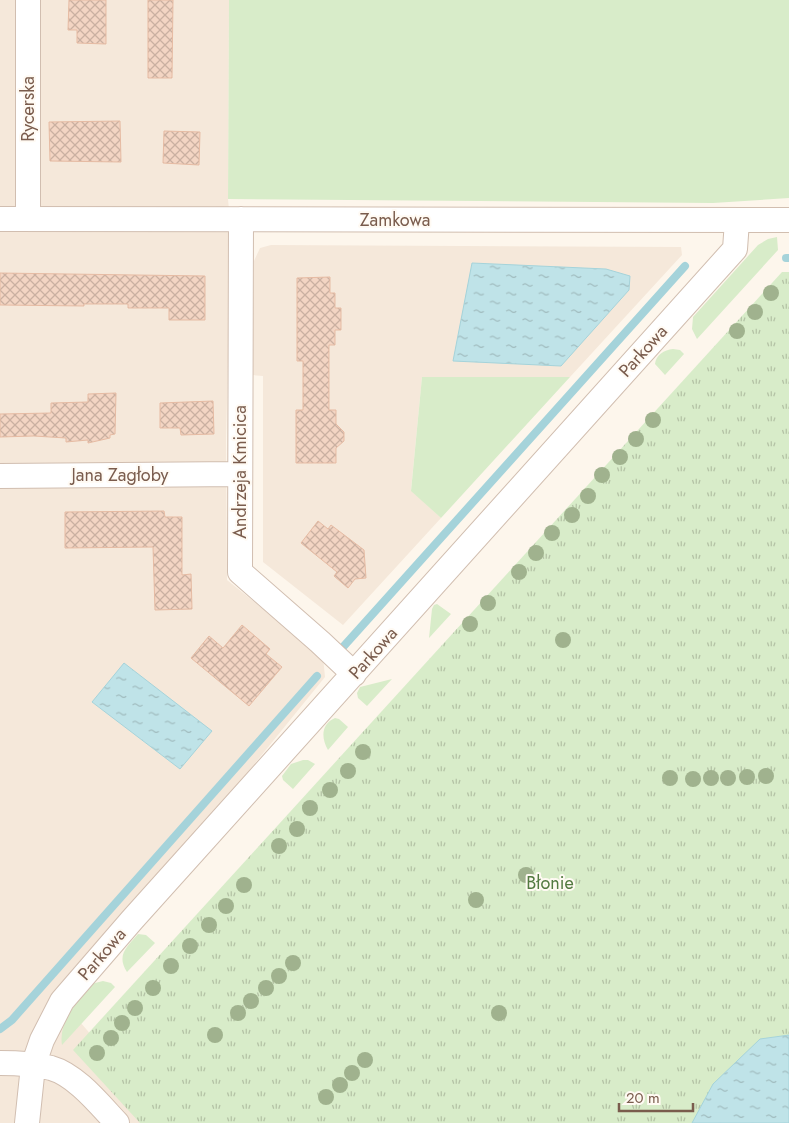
<svg xmlns="http://www.w3.org/2000/svg" width="789" height="1123" font-family="Jost,sans-serif">
  <style>
    .residential { fill: #f5e8da }
    .grass { fill: #d8ecc9 }
    .park { fill: url(#park-tufts) }
    .water { fill: url(#water-ripples); stroke: #a5d3da }
    .lines { fill: none; stroke-linecap: round; stroke-linejoin: round }
    .stream { stroke: #a5d3da; stroke-width: 8 }
    .building { fill: url(#building-cross-hatch); stroke: #e6bba3 }
    .street-casing { stroke: #d1beb0; stroke-width: 26 }
    .street { stroke: #fff; stroke-width: 24 }
    .tree { fill: #a0b28e }
    .labels { text-anchor: middle; stroke-width: 4; stroke-linejoin: round; paint-order: stroke }
    .street-label { font-size: 18px; fill: #7a5c4d; stroke: #fffaf3 }
    .park-label { font-size: 18px; fill: #537a41; stroke: #fffaf3 }
  </style>
  <defs>
    <pattern id="park-tufts" width="24" height="20" patternUnits="userSpaceOnUse" patternTransform="scale(1.25)"><rect width="24" height="20" fill="#d8ecc9"/><path d="M3 7l-1-3M5 7V3M7 7l1-3M15 17l-1-3M17 17v-4M19 17l1-3" fill="none" stroke="#b4c2a5"/></pattern>
    <pattern id="water-ripples" width="26" height="14" patternUnits="userSpaceOnUse" patternTransform="scale(1.25)"><rect width="26" height="14" fill="#bfe3e8"/><path d="M2 4q2-2 4 0t4 0M15 11q2-2 4 0t4 0" fill="none" stroke="#a0bbbe"/></pattern>
    <pattern id="building-cross-hatch" width="8" height="8" patternUnits="userSpaceOnUse" patternTransform="scale(1.25)"><rect width="8" height="8" fill="#f3d5c3"/><path d="M0 0l8 8M0 8l8-8" fill="none" stroke="#cab0a1"/></pattern>
  </defs>
  <rect width="100%" height="100%" fill="#fdf6ec"/>
  <path class="residential" d="M0 0H229L228 199 231 233 226 441 227 580 323 657 325 677 62 1001 167 1123H0Z
    M271 245 681 247 682 255 570 377H422L411 490 441 518 343 625 263 562V376L252 375 254 261 260 248Z"/>
  <path class="grass" d="M229 0H789V198L713 203 228 199Z
    M777 237 778 250 697 339 692 329 693 317 758 245 768 239Z
    M673 349 680 350 684 354 665 375 655 364C656 355 664 350 673 349Z
    M422 377H570L441 518 411 491Z
    M437 604 451 614 429 638 432 609 434 605Z
    M392 679 367 706 358 698 357 693 360 687Z
    M335 718 339 719 348 727 328 750C321 738 321 724 335 718Z
    M303 760H308L315 764 293 789 283 780 282 776 291 764Z
    M138 934 146 935 155 943 127 972C116 955 127 947 138 934Z
    M103 981 111 983 115 987 62 1045C58 1022 78 1001 91 984Z"/>
  <path class="park" d="M782 272H789V1123H140L73 1050Z"/>
  <path class="water" d="M472 263 606 269 630 276 629 290 561 366 453 361Z
    M124 663 212 731 180 769 92 702Z
    M789 1035V1123H692L713 1084 760 1039Z"/>
  <g class="lines">
    <path class="stream" d="M786 258H789
      M343 647 685 266
      M0 1029 12 1020 317 676"/>
  </g>
  <path class="building" d="M69 0H106V44L77 43V30H68Z
    M148 0H173L172 78H148Z
    M120 121 121 162 50 161 49 122Z
    M164 131 200 132 199 165 163 163Z
    M0 273 205 276V320H169V308H128V304H84V306L0 305Z
    M330 277V293H335V308H341V330H335V345H329V410H336V424L344 432V441L336 448V463H296V410H303V361H297V278Z
    M116 393 115 434 110 435V438L88 443V440L66 442V438L34 436 0 437V414L51 413V403L88 402V394Z
    M213 401 214 434 181 435 180 428H160V403Z
    M164 511 165 517H182V575L191 574 192 609 155 610 153 547 65 548V512Z
    M318 521 328 529 331 525 364 550 366 578 355 579 348 588 334 576 337 572 301 543Z
    M242 625 270 649 266 654 282 667 249 706 191 658 209 636 223 648Z"/>
  <g class="lines">
    <g class="street-casing">
      <path id="street" d="M28 0V219
        M0 219 789 220
        M241 219 240 572 320 642 354 674
        M0 476 239 474
        M0 1063C16 1063 35 1064 51 1068 76 1075 99 1104 117 1123
        M27 1123 33 1066 42 1040 62 1001 132 920 735 249 737 221"/>
    </g>
    <use href="#street" class="street"/>
  </g>
  <g class="tree">
    <circle cx="771" cy="293" r="8"/>
    <circle cx="755" cy="312" r="8"/>
    <circle cx="737" cy="331" r="8"/>
    <circle cx="653" cy="420" r="8"/>
    <circle cx="636" cy="439" r="8"/>
    <circle cx="620" cy="457" r="8"/>
    <circle cx="602" cy="475" r="8"/>
    <circle cx="588" cy="496" r="8"/>
    <circle cx="572" cy="515" r="8"/>
    <circle cx="552" cy="533" r="8"/>
    <circle cx="536" cy="553" r="8"/>
    <circle cx="519" cy="572" r="8"/>
    <circle cx="488" cy="603" r="8"/>
    <circle cx="470" cy="624" r="8"/>
    <circle cx="563" cy="640" r="8"/>
    <circle cx="363" cy="752" r="8"/>
    <circle cx="348" cy="771" r="8"/>
    <circle cx="766" cy="776" r="8"/>
    <circle cx="747" cy="777" r="8"/>
    <circle cx="670" cy="778" r="8"/>
    <circle cx="711" cy="778" r="8"/>
    <circle cx="728" cy="778" r="8"/>
    <circle cx="693" cy="779" r="8"/>
    <circle cx="330" cy="790" r="8"/>
    <circle cx="310" cy="808" r="8"/>
    <circle cx="297" cy="829" r="8"/>
    <circle cx="279" cy="846" r="8"/>
    <circle cx="526" cy="875" r="8"/>
    <circle cx="244" cy="885" r="8"/>
    <circle cx="476" cy="900" r="8"/>
    <circle cx="226" cy="906" r="8"/>
    <circle cx="209" cy="925" r="8"/>
    <circle cx="190" cy="946" r="8"/>
    <circle cx="293" cy="963" r="8"/>
    <circle cx="171" cy="966" r="8"/>
    <circle cx="279" cy="976" r="8"/>
    <circle cx="153" cy="988" r="8"/>
    <circle cx="266" cy="988" r="8"/>
    <circle cx="251" cy="1001" r="8"/>
    <circle cx="135" cy="1008" r="8"/>
    <circle cx="238" cy="1013" r="8"/>
    <circle cx="499" cy="1013" r="8"/>
    <circle cx="122" cy="1023" r="8"/>
    <circle cx="215" cy="1035" r="8"/>
    <circle cx="111" cy="1038" r="8"/>
    <circle cx="97" cy="1053" r="8"/>
    <circle cx="365" cy="1060" r="8"/>
    <circle cx="352" cy="1073" r="8"/>
    <circle cx="340" cy="1085" r="8"/>
    <circle cx="326" cy="1097" r="8"/>
  </g>
  <g class="labels">
    <g class="street-label">
      <text transform="translate(28 109) rotate(-90)" y="6">Rycerska</text>
      <text x="395" y="226">Zamkowa</text>
      <text transform="translate(643 351) rotate(-48)" y="6">Parkowa</text>
      <text transform="translate(240 472) rotate(-90)" y="6">Andrzeja Kmicica</text>
      <text x="120" y="481">Jana Zagłoby</text>
      <text transform="translate(373 653) rotate(-48)" y="6">Parkowa</text>
      <text transform="translate(102 954) rotate(-49)" y="6">Parkowa</text>
    </g>
    <g class="park-label">
      <text x="550" y="889">Błonie</text>
    </g>
  </g>
  <path d="M619 1103v8h74v-8" fill="none" stroke="#7a5c4d" stroke-width="2.5"/>
  <text x="626" y="1103" font-size="15" fill="#7a5c4d" stroke="#fffaf3" stroke-width="4" paint-order="stroke">20 m</text>
</svg>
